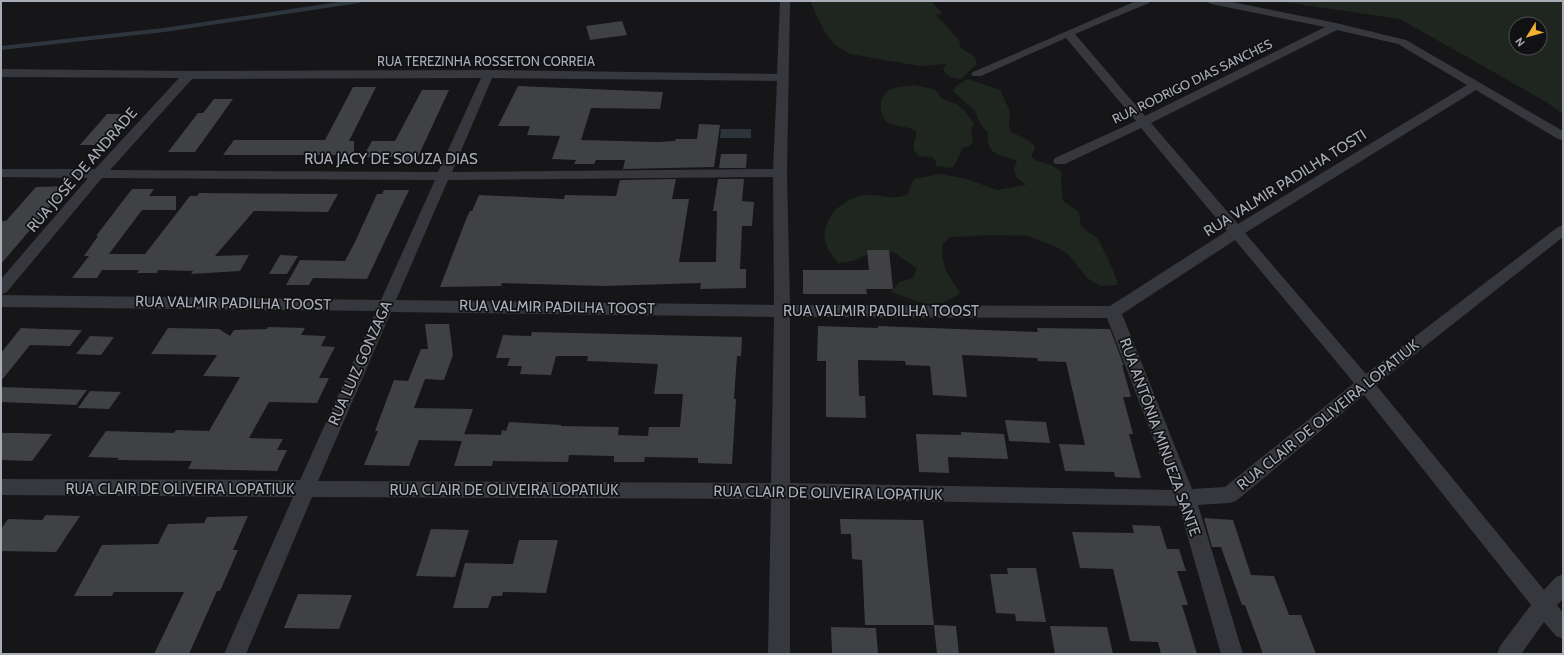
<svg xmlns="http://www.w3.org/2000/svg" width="1564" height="655" font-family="Cabin,sans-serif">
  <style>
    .green { fill: #1e261f; fill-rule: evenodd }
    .water { fill: #2c353c }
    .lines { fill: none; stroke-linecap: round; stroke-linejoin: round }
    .stream { stroke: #2c353c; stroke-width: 4 }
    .building { fill: #404145 }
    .street { fill: #37383d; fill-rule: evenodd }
    .labels { text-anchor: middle; stroke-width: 3.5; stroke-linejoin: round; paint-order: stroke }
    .far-street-label { font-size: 13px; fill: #a8adb8; stroke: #111113 }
    .street-label { font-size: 15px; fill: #a8adb8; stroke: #111113 }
  </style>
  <rect width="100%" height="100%" fill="#161618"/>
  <path class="green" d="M810 1H931L941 12 940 15 935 14 959 40 961 48 975 57 977 64 961 79C953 78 946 77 943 69L946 64 920 66 850 54 835 45 825 33Z
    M1276 1H1563V114L1548 103 1400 19ZM1516 24H1540V48H1516Z
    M968 79 1000 90 1010 111 1009 125 1011 133 1023 137 1034 145 1035 149 1031 156C1039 166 1051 160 1062 173 1060 181 1062 192 1063 201L1079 212 1081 226C1086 231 1091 233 1096 237 1100 240 1118 280 1118 285L1100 286 1087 278 1070 256 1058 248 1029 236 995 235 950 237 942 245 943 260 946 271 960 293C931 314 921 301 891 292L899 282 913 278 917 268 893 252 877 250 853 261 838 263C833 256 827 249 825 241 821 217 845 196 868 195 885 195 890 200 907 195L914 179 940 174 967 179 997 190 1026 185 1016 177 1014 169 1017 161C999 154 986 156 988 133L981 125 974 110 953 91 957 85Z
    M914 85 933 89 937 91 941 98 956 104 965 111 974 124 971 131 973 142 970 146 963 147 954 166 950 168 936 166V161L932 157 918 156C909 145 917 141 916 131 908 126 891 126 886 121 878 112 879 93 892 89 898 86 907 87 914 85Z"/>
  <path class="water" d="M721 129H751V138H720Z"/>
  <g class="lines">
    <path class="stream" d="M1 48 164 30 359 1"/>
  </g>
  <path class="building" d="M622 21 627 35 590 40 586 26Z
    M518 86 663 92 660 109 591 108 581 140 658 142 675 141 676 139H697L699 124 720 125 714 167 623 169 625 160H596L594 164H574L576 160 552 159 560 136 527 135 530 126H498Z
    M353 87H376L349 141H354V155H223L234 140H325Z
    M422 90H449L416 161H395L396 157H363L372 141H395Z
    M214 99H233L195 152H168L198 113H203Z
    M107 114H127L102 145H80Z
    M721 154H747L746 168H719Z
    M676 179 672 199H689L679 262H716L717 211H713L718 179H744L742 201 754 202 752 226H742L740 269H746V288L700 289 701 283 604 286 502 283 501 286 440 287 467 217 470 211H472L479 195 564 199 565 195 616 196 620 180Z
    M69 186 56 202H54L1 264V221H6L36 187Z
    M132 189H154L149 196H176V210H142L109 254H145L190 196H197L199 193 338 194 328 212 254 211 215 256 249 255 240 271 191 274 193 271 158 270 157 273H137L139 270H102L97 278H72L89 256H84L98 236H96Z
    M384 190H409L367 279 313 278 309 285H286L300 260 345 261 354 244 377 194H382Z
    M867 250H889L893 289H866L867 294H803V270H869Z
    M280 255 298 256 287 274H269Z
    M425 324H449L453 355 444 380 425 379 414 408 473 409 462 441 419 440 409 466 364 465 378 431H375L394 380 408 381 421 349H428Z
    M818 326 878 328V326L903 327 1038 332 1037 328 1110 329 1124 366 1122 365 1131 397H1123L1133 434H1129L1141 478 1115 477 1114 472 1065 471 1059 444 1085 445 1066 362 1038 361 1037 358 962 355 967 397 933 395 930 366 906 365 905 361 858 360 859 396H865L866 418 826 417V361H817Z
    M268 327 305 328 301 335 326 336 321 346 335 347 319 378H329L317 403 269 402 249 438 283 439 277 450H287L277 471 188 469 192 461 117 460 119 458 88 457 106 431 174 433 176 430 209 431 240 377 203 376 217 355 151 354 168 328 219 329 230 336 234 330 267 329Z
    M21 328 42 329 82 330 70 346 30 345 1 381V353Z
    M532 332 742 337 741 356H737L734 399H736L732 464 698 463V458L645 457 644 462H614V456L569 455 568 462 493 461 492 466H454L464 434 501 435 502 430 506 431 509 422 561 425V426L619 427 618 435 648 436 649 427H680L683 394H654L658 364 587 361 588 356H556L551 375 520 374 522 366H507L510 358H496L503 335 531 336Z
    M90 336 114 337 101 355 76 354Z
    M1 387 87 390 76 405 1 402Z
    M90 391 121 392 109 409 78 408Z
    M1005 420 1046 422 1050 443 1009 441Z
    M961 432 1004 434 1008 459 948 457 949 473 919 472 916 434 961 435Z
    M1 433H18L52 434 32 461 1 460Z
    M46 515 80 516 56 552 1 551V529L8 519 42 520Z
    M248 516 233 550H238L220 591H217L189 654H154L184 592H114L112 596H74L102 545 158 544 168 524 204 523 207 517Z
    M1204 518 1233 520 1251 575 1274 576 1289 615H1301L1316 654H1263L1245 605H1242L1221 547H1212Z
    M840 519 923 520 934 625H865L862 560 852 559 851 534H841Z
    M1132 525 1160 526 1167 549H1179L1186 571H1177L1188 605H1182L1197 654H1161L1158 642 1130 641 1113 569 1080 568 1072 532 1134 533Z
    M431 529 469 530 455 577 416 576Z
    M519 540H558L546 593 503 592 502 596H492L488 608H453L465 563 513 564Z
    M1007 568H1036L1046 622 1016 621 1015 614 996 613 990 574H1008Z
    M298 594 352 595 339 629 284 628Z
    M934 625 956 626 959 654H937Z
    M1050 626 1107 627 1113 654H1055Z
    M831 627 876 628 878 654H832Z"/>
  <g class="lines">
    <path class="street" d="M780 1H790L787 173 790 305 1110 306 1227 231 1141 128 1065 164H1055L1053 161 1055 158 1136 121 1066 38 981 76H973L971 74 973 72 1136 1H1150L1149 3 1075 34 1145 116 1325 27 1211 4 1206 1H1227L1336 23 1406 40 1563 131V140L1558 139 1476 90 1245 233 1366 374 1558 227 1563 225V237L1376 385 1544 590 1556 577 1563 574V599L1557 605 1563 613V639L1556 636 1544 622 1521 654H1497L1500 646 1531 605 1364 395 1236 501 1229 503 1198 505 1243 654H1221L1179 506 790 499V654H768L771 499 312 497 246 654H224L293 497 1 495V479L300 480 376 311 1 307V295L381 300 435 180 102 178 6 293 1 294V279L88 178 1 177V169H95L179 78 1 77V69L189 71 488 70 777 74ZM1337 30 1398 44 1467 85 1238 224 1151 123ZM481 78 438 172 110 170 192 79ZM492 78 777 81 773 169 452 172ZM773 177 774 305 396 300 448 180ZM1235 240 1354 383 1225 487 1192 489 1122 314ZM391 312 774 317 771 483 318 481ZM790 317 1107 318 1173 490 790 483Z"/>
  </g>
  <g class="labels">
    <g class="far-street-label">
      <text x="486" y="66">RUA TEREZINHA ROSSETON CORREIA</text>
      <text transform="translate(1192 81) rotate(-26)" y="5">RUA RODRIGO DIAS SANCHES</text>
    </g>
    <g class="street-label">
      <text x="391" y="164">RUA JACY DE SOUZA DIAS</text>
      <text transform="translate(82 170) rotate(-49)" y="5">RUA JOSÉ DE ANDRADE</text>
      <text transform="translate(1285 183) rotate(-32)" y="5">RUA VALMIR PADILHA TOSTI</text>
      <text transform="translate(233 303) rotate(1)" y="5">RUA VALMIR PADILHA TOOST</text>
      <text transform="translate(557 307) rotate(1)" y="5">RUA VALMIR PADILHA TOOST</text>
      <text x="881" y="316">RUA VALMIR PADILHA TOOST</text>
      <text transform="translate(360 363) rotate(-66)" y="5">RUA LUIZ GONZAGA</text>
      <text transform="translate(1328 415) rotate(-39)" y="5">RUA CLAIR DE OLIVEIRA LOPATIUK</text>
      <text transform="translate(1160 437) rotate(70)" y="5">RUA ANTÔNIA MINUEZA SANTE</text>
      <text x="180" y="494">RUA CLAIR DE OLIVEIRA LOPATIUK</text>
      <text x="504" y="495">RUA CLAIR DE OLIVEIRA LOPATIUK</text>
      <text transform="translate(828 493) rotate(1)" y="5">RUA CLAIR DE OLIVEIRA LOPATIUK</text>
    </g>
  </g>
  <rect width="1564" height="655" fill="none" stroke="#a8adb8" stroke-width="4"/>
  <g transform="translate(1528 36) rotate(233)"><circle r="19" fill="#111113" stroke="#4d4f55"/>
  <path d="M0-3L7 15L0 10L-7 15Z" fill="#f2b134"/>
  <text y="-6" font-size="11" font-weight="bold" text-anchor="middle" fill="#a8adb8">N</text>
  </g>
</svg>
